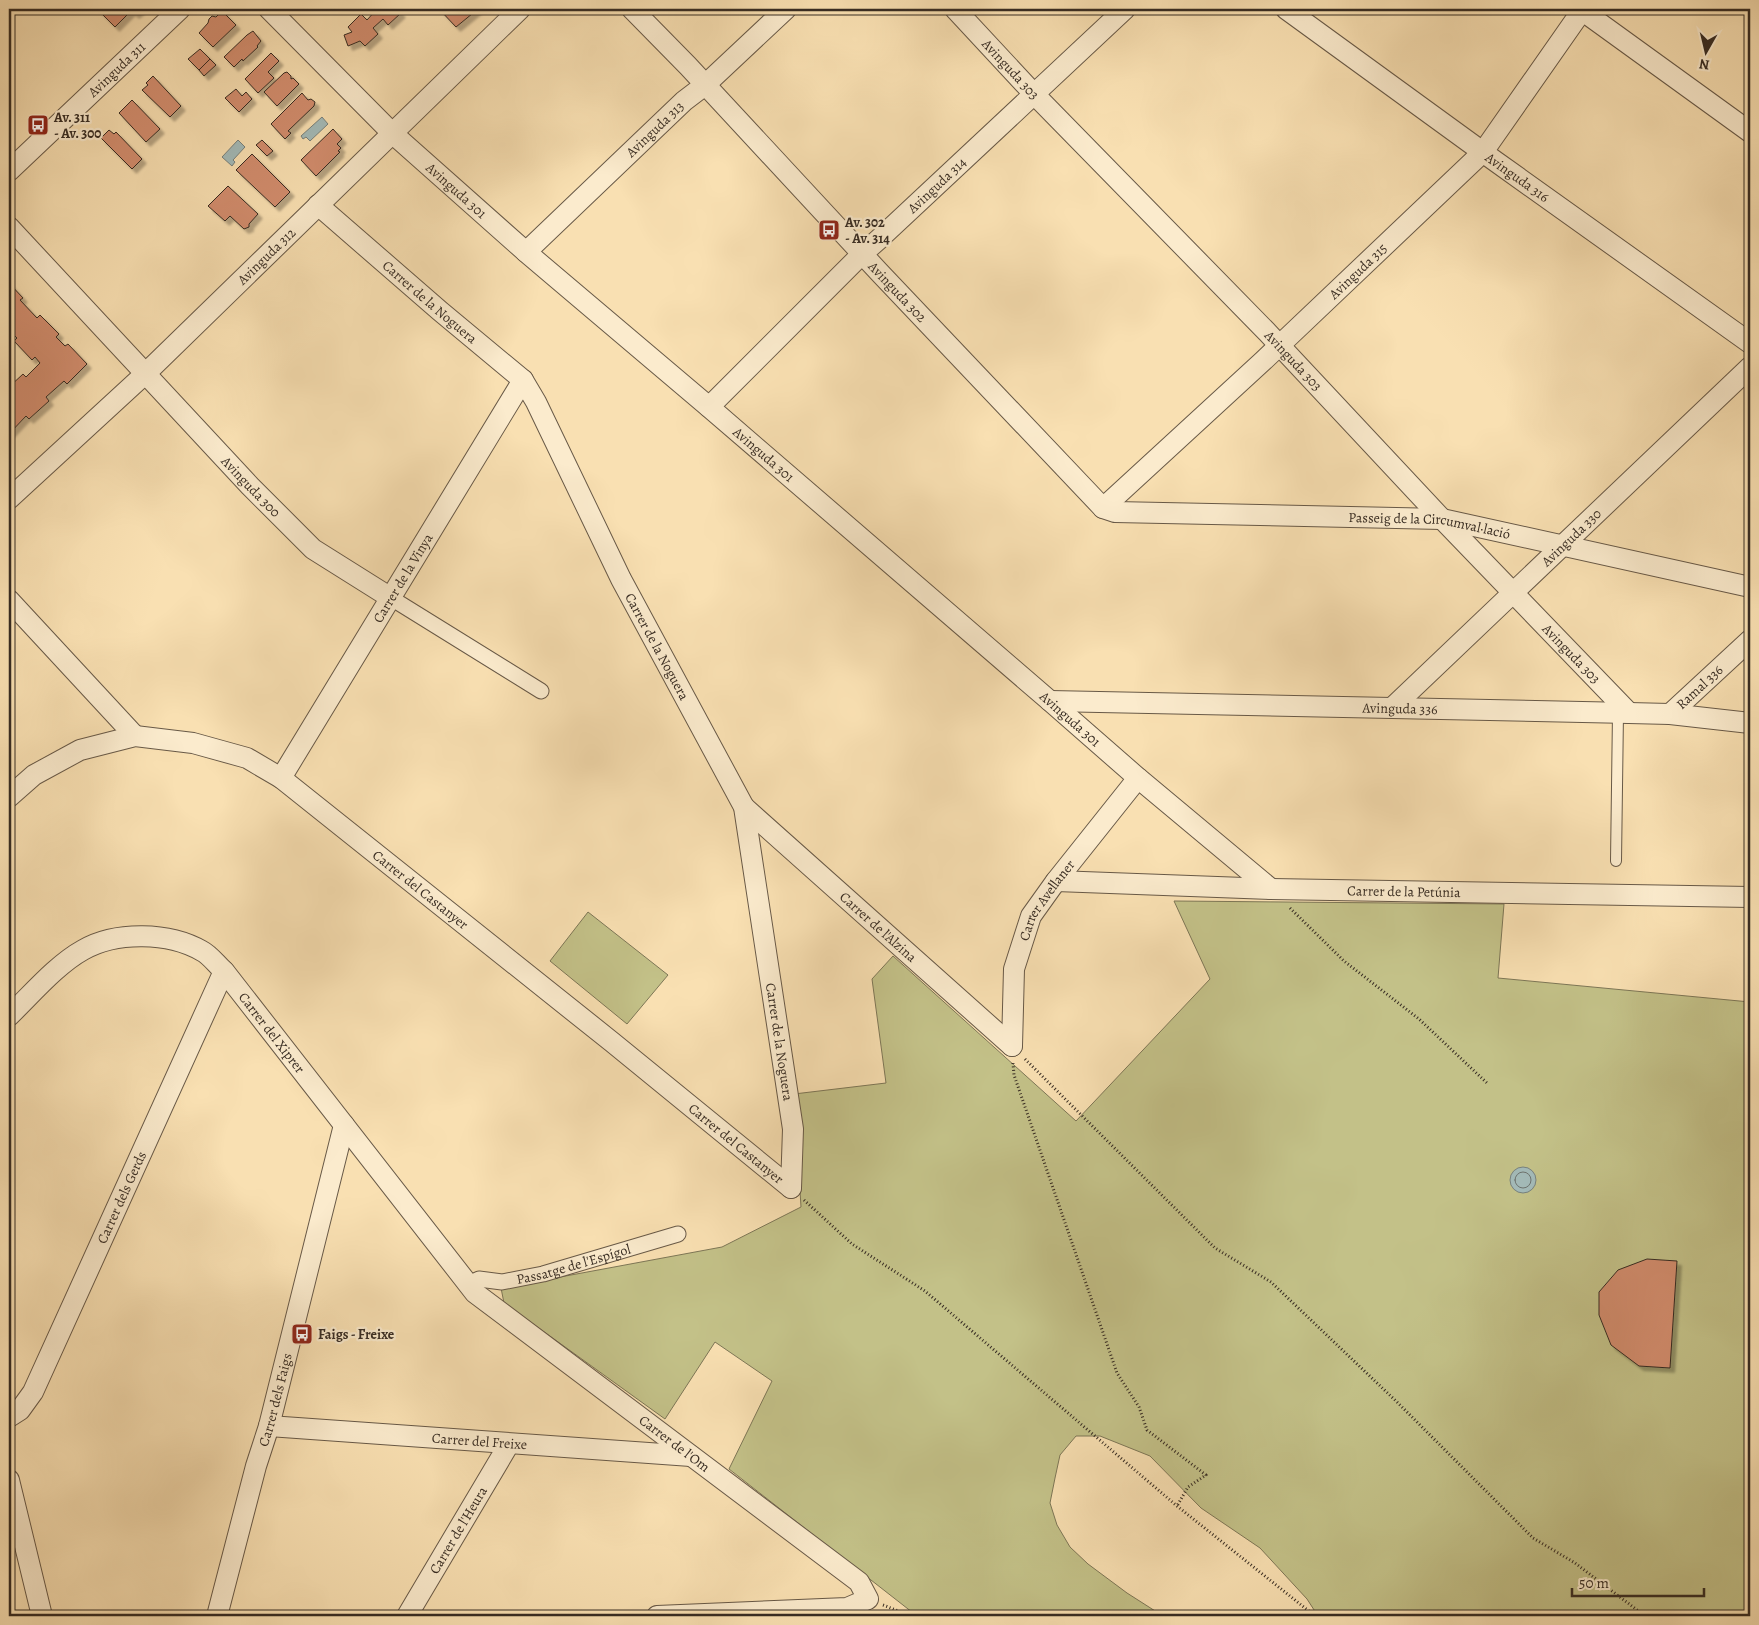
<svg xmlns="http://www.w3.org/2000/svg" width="1759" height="1625" font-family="Alegreya,serif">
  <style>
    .green { fill: #c3c188; stroke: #7d7656 }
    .water { fill: #a3bab8; stroke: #78817c }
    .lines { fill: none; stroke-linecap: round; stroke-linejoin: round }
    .shore { stroke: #6d736e; stroke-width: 1 }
    .building { fill: #d28d6e; stroke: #372c23; filter: url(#shadow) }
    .service-casing { stroke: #685947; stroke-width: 12 }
    .pedestrian-casing { stroke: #685947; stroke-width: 17 }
    .minor-casing { stroke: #685947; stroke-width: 22 }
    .path { stroke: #372c23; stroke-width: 3; stroke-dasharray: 1 2.5; stroke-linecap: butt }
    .service { stroke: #fbebcd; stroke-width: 10 }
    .pedestrian { stroke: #fbebcd; stroke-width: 15 }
    .minor { stroke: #fbebcd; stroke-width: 20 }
    .labels { text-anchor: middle; stroke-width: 4.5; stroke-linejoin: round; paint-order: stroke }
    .street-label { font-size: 14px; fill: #372c23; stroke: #fbebcd }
    .poi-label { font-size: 14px; font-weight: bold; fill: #372c23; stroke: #fbebcd; text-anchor: start }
  </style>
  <defs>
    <filter id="shadow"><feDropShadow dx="4.5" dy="4.5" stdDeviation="1" flood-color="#0004"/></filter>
  </defs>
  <rect width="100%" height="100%" fill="#f9e0b2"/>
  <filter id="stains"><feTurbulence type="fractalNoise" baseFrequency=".004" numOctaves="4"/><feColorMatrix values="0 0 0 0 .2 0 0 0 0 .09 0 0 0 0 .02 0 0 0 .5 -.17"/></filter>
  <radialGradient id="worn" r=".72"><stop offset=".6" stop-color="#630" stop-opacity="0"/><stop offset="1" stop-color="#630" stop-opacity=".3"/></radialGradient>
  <path class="green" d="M1174 901 1504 904 1498 978 1750 1002V1616H1318L1307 1599 1260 1548 1201 1508 1150 1456 1100 1436H1076L1060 1455 1055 1478 1050 1503 1057 1525 1070 1547 1088 1564 1127 1593 1163 1616H917L729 1469 772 1381 715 1342 665 1419 504 1303 501 1288 722 1247 801 1207 794 1094 886 1083 872 979 893 956 1076 1121 1210 979Z
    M588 912 668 975 627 1024 550 961Z"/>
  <path class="water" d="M322 117 328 124 310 141 306 137 303 139 301 136Z
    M238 140 245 147 233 160 235 162 232 166 222 157Z
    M1510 1180a13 13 0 1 1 26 0a13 13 0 1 1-26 0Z"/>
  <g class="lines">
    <path class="shore" d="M1515 1180a8 8 0 1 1 16 0a8 8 0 1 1-16 0Z"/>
  </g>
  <path class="building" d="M97 9H141L135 14 131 11 115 27Z
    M376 9H397L401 13 388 25 383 19 373 28 378 34 365 46 360 41 348 46 344 35 352 32 348 27 361 14 367 20 376 10Z
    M439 9H478L456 27Z
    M222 11 236 25 213 47 199 33 208 23 209 19 212 16 216 17Z
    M253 31 261 41 257 46 258 47 243 61 242 59 234 67 224 57 247 35Z
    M200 49 210 59 199 70 188 59Z
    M271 53 279 61 268 72 274 78 258 93 245 79Z
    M210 59 216 65 204 76 199 70Z
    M287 72 291 76V79L293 78 299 84 277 106 264 92 284 73Z
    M153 76 181 106 170 117 142 90 148 85 146 83Z
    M236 89 242 96 246 92 252 99 239 112 225 98Z
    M302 93 308 100 311 99 315 102 314 106 288 131 291 133 285 139 271 124Z
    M132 100 160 129 146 142 119 113Z
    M333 129 342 139 337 144 341 148 338 151 340 152 316 176 301 160Z
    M109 130 114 134 116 132 142 159 132 169 101 138Z
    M262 140 273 151 267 156 256 145Z
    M252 154 290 192 275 207 236 170Z
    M228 186 258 214 249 224V227L244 229 230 216 225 221 208 206Z
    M9 283 23 298 20 300 37 318 40 315 59 334 56 337 65 346 68 344 87 364 67 384 64 381 46 397 49 401 29 419 26 416 9 434V387L23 374 26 377 40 363 35 357 32 360 14 341 17 338 9 330Z
    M1647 1259 1677 1261 1670 1368 1639 1366 1611 1345 1599 1315V1292L1618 1270Z"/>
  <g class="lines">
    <g class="service-casing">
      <path id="service" d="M1616 861 1618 713"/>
    </g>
    <g class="pedestrian-casing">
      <g id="pedestrian">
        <path d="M391 598 541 691"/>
        <path id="s1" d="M468 1284 479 1279 502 1282 543 1274 678 1234"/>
      </g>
    </g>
    <g class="minor-casing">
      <g id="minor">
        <path id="s2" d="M269 9 392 133 526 252 709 407 1050 701 1138 778 1271 889"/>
        <path id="s3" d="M632 9 688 66 879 272 1103 508 1115 512 1442 519 1750 587"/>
        <path id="s4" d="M955 9 1034 94 1267 332 1442 519 1629 713"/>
        <path id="s5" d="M1286 9 1495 161 1750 343"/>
        <path d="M1580 9 1750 132"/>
        <path id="s6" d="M9 171 180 9"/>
        <path id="s7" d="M318 205 440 311 523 380 536 402 621 579 744 807 793 1129 791 1188"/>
        <path id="s8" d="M9 227 250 486 313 549 391 598"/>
        <path id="s9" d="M526 252 684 101 705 85 786 9"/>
        <path id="s10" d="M709 407 862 254 878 240 1125 9"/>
        <path id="s11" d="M9 499 146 373 520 9"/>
        <path id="s12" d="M1103 508 1263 361 1483 152 1583 9"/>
        <path d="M9 600 135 736"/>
        <path id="s13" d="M1050 701 1629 713 1670 714 1750 723"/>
        <path id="s14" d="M1393 707 1750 367"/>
        <path id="s15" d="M1670 714 1750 640"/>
        <path id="s16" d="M281 778 523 380"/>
        <path id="s17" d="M9 797 34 775 80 750 135 736 193 743 247 758 281 778 612 1042 791 1188"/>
        <path id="s18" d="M744 807 1012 1046"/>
        <path id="s19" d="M1056 881 1271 889 1750 897"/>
        <path id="s20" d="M9 1016C31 995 56 965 83 950 116 931 169 932 202 951 210 955 217 965 224 971L475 1293 859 1582 868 1599 847 1608 657 1616"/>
        <path id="s21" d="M1012 1046 1014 969 1031 916 1056 881 1138 778"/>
        <path id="s22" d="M9 1417 20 1410 33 1392 224 971"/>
        <path id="s23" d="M269 1426 691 1456"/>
        <path d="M9 1480 42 1616"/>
        <path id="s24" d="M217 1616 256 1466 269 1426 344 1125"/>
        <path id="s25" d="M407 1616 509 1444"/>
      </g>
    </g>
    <path class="path" d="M1290 908 1344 961 1419 1019 1487 1083
      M1025 1059 1215 1248 1271 1282 1397 1402 1533 1538 1575 1563 1645 1616
      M1013 1063 1014 1075 1117 1373 1139 1407 1147 1430 1206 1475 1188 1487 1177 1506
      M804 1200 852 1244 925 1291 1177 1506 1315 1616
      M883 1605 901 1612 907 1616"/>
    <use href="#service" class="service"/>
    <use href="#pedestrian" class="pedestrian"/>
    <use href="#minor" class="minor"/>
  </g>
  <defs>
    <g id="bus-square" transform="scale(1.125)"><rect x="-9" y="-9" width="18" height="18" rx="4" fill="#8f2418" stroke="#fbebcd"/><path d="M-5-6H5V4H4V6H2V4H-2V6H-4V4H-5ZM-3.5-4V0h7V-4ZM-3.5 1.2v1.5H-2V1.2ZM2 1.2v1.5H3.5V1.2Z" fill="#fff"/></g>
  </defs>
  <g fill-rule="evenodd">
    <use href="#bus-square" x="38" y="125"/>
    <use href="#bus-square" x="829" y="230"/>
    <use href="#bus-square" x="302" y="1334"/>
  </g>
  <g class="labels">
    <g class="street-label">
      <text dy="5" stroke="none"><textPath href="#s6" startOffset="148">Avinguda 311</textPath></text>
      <text dy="5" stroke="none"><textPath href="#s4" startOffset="82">Avinguda 303</textPath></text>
      <text dy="5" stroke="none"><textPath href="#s9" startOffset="178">Avinguda 313</textPath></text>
      <text dy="5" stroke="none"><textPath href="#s5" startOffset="286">Avinguda 316</textPath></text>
      <text dy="5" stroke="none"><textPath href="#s10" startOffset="318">Avinguda 314</textPath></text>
      <text dy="5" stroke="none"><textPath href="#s2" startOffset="261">Avinguda 301</textPath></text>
      <text dy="5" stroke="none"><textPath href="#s11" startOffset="354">Avinguda 312</textPath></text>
      <text dy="5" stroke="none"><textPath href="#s12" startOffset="348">Avinguda 315</textPath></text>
      <text dy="5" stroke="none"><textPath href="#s3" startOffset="388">Avinguda 302</textPath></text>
      <text dy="5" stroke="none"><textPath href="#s7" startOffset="148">Carrer de la Noguera</textPath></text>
      <text dy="5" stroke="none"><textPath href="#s4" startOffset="488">Avinguda 303</textPath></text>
      <text dy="5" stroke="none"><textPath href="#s2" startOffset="666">Avinguda 301</textPath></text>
      <text dy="5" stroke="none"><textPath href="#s8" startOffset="355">Avinguda 300</textPath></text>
      <text dy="5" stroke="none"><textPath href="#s3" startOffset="1014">Passeig de la Circumval·lació</textPath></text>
      <text dy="5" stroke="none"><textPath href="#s14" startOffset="246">Avinguda 330</textPath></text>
      <text dy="5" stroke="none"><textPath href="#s16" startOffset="234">Carrer de la Vinya</textPath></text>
      <text dy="5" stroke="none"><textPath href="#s7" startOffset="568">Carrer de la Noguera</textPath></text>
      <text dy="5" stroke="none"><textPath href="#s4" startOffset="892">Avinguda 303</textPath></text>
      <text dy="5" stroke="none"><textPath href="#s15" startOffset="40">Ramal 336</textPath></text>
      <text dy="5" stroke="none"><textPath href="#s13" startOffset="350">Avinguda 336</textPath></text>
      <text dy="5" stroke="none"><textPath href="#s2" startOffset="1071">Avinguda 301</textPath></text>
      <text dy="5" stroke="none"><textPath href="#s17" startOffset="475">Carrer del Castanyer</textPath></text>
      <text dy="5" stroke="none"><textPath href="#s19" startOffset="348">Carrer de la Petúnia</textPath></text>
      <text dy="5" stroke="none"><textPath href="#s21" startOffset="154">Carrer Avellaner</textPath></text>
      <text dy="5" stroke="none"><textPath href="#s18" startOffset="180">Carrer de l'Alzina</textPath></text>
      <text dy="5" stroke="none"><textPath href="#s20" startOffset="331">Carrer del Xiprer</textPath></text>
      <text dy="5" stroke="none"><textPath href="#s7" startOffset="988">Carrer de la Noguera</textPath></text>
      <text dy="5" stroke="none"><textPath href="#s17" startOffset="880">Carrer del Castanyer</textPath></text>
      <text dy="5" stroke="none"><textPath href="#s22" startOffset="249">Carrer dels Gerds</textPath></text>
      <text dy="5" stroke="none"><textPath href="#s1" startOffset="109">Passatge de l'Espígol</textPath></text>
      <text dy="5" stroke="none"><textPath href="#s24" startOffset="224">Carrer dels Faigs</textPath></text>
      <text dy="5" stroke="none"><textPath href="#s23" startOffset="211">Carrer del Freixe</textPath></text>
      <text dy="5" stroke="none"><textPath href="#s20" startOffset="911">Carrer de l'Om</textPath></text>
      <text dy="5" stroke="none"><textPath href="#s25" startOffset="100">Carrer de l'Heura</textPath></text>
    </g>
    <g class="poi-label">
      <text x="54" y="122">Av. 311<tspan x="54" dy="16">- Av. 300</tspan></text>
      <text x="845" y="227">Av. 302<tspan x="845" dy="16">- Av. 314</tspan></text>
      <text x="318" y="1339">Faigs - Freixe</text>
    </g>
  </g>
  <rect width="1759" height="1625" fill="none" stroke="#f9e0b2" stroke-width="30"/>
  <rect x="10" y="10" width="1739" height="1605" fill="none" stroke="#372c23" stroke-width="2.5"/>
  <rect x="15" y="15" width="1729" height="1595" fill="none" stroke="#372c23"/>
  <g transform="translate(1706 52) rotate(188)" stroke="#fbebcd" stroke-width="4" paint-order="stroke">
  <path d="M0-4L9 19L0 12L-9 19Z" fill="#372c23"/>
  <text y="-8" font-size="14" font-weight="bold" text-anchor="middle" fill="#372c23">N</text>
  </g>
  <path d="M1572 1588v8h132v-8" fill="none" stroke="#372c23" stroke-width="2.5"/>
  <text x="1579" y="1588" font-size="15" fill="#372c23" stroke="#fbebcd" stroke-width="4" paint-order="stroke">50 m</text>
  <rect width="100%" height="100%" filter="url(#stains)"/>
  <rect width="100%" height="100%" fill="url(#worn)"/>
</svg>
